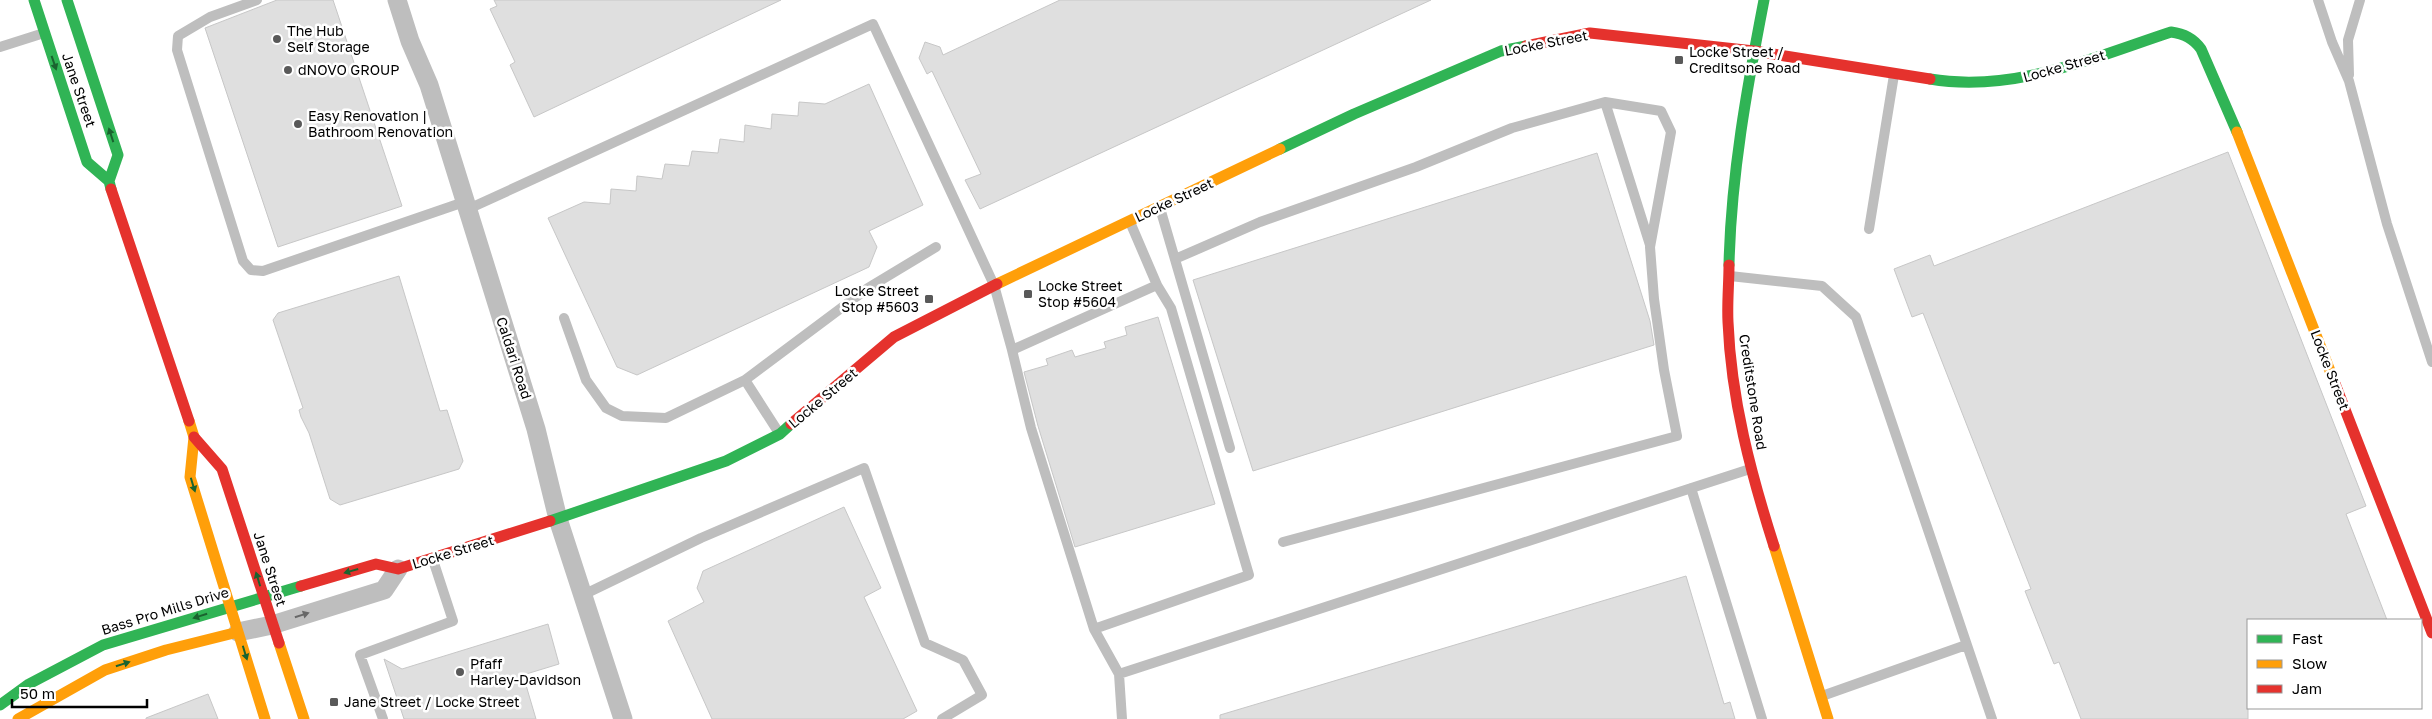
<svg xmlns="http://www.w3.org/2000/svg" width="2432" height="719" font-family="'Golos Text',sans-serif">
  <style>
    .building { fill: #dfdfdf; stroke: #c7c7c7 }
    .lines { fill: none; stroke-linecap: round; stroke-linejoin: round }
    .lane { stroke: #bebebe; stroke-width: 10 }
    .street { stroke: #bebebe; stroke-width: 19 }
    .fast { stroke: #30b455; stroke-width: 11 }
    .slow { stroke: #ff9f0a; stroke-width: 11 }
    .jam { stroke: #e5322d; stroke-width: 11 }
    .oneway { fill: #1a632f }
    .oneway2 { fill: #686868 }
    .poi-dot { fill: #595959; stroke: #fff; stroke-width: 2 }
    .labels { text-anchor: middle; stroke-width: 5; stroke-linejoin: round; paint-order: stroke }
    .poi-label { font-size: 14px; fill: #000; stroke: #fff; text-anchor: start }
    .street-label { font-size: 14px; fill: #000; stroke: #fff }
  </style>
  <rect width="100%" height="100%" fill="#fff"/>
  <path class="building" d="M277 0H333L402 206 278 247 205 28Z
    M494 0H781L534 117 510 65 515 62 490 9 497 6Z
    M1060 0H1431L980 209 965 180 981 174 932 71 927 74 919 58 925 42 940 47 943 55Z
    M869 84 923 205 869 231 877 247 869 267 637 375 617 367 548 218 584 202 610 204 611 189 636 191 637 176 662 179 665 164 689 166 692 151 718 153 720 139 744 142 745 125 771 129 772 114 798 116 799 102 825 104Z
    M2228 152 2366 506 2346 514 2387 620H2248V719H2081L2059 662 2054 664 2025 591 2031 589 1923 313 1912 317 1894 269 1930 255 1934 266Z
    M1597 153 1650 321 1654 345 1253 471 1193 280Z
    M399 276 440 411 447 410 463 461 459 469 340 505 330 499 309 433 301 417 299 410 303 408 273 320 278 313Z
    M1158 317 1215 504 1075 547 1038 426 1024 372 1048 365 1046 359 1072 350 1075 357 1106 348 1104 342 1127 335 1125 327Z
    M844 507 881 588 864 597 917 711 903 719H712L668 621 704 602 697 588 703 571Z
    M1686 576 1724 704 1730 702 1735 719H1220V715Z
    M548 624 559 664 523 675 536 719H404L384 659 402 669Z
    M208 694 218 719H146V718Z"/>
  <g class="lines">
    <path class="lane" d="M257 0 210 17 178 36 177 50 243 261 251 270 263 271 464 202
      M2318 0 2332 42 2349 81 2387 224 2432 362
      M0 47 44 33
      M2349 75 2348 40 2360 0
      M1605 102 1650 245
      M1160 208 1230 448
      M466 210 873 24 994 285 1012 350 1157 285 1130 222
      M1869 229 1894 75
      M1175 259 1260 222 1416 167 1512 128 1605 102 1661 111 1671 132 1650 247 1654 299 1664 370 1677 436 1283 542
      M1730 276 1822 286 1856 317 1992 719
      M564 318 586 380 606 408 622 416 666 418 745 380 779 433
      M1012 350 1031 428 1094 629 1119 674
      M745 380 868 288 936 247
      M1691 488 1762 719
      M583 595 701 538 864 468 925 643 963 660 982 695 942 719
      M1094 629 1249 575 1171 308 1157 285
      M1822 696 1966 645
      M383 719 360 655 453 621 433 560
      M1122 719 1119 674 1750 469"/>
    <path class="street" d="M397 0 410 41 429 85 536 429 558 519 623 719
      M238 632 272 625 384 590 398 569"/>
    <path class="fast" d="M34 0 87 162 109 181 111 189
      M67 0 118 155 109 181
      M1930 79C2014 93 2092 58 2171 32 2184 34 2193 38 2201 49L2237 132
      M1280 149 1354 114 1501 51 1526 46
      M1729 265C1731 175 1747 88 1764 0
      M550 521 726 461 780 434 791 424
      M0 705 29 684 103 645 301 586"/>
    <path class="slow" d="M2237 132 2332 376
      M997 284 1280 149
      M189 421 194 437 190 477 265 719
      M1774 546 1828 719
      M279 643 304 719
      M18 719 105 670 166 650 238 632"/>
    <path class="jam" d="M1526 46 1590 33 1754 51 1930 79
      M111 189 189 421
      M1729 265C1729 284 1727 303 1728 322 1731 399 1751 474 1774 546
      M2332 376 2432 633
      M791 424 894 337 997 284
      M194 437 222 469 279 643
      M301 586 376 564 398 569 550 521"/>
  </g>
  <defs><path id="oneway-solid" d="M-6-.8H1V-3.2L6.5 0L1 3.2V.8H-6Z" transform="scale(1.25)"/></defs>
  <g class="oneway">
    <use href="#oneway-solid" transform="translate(54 63) rotate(71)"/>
    <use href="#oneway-solid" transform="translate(111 135) rotate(-108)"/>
    <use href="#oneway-solid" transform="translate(193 485) rotate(73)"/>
    <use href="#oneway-solid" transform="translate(351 571) rotate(164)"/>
    <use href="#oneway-solid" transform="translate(258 579) rotate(-107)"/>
    <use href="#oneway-solid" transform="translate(200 616) rotate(163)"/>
    <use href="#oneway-solid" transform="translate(245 653) rotate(73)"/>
    <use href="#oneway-solid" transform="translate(123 664) rotate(-18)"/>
  </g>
  <use class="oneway2" href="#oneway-solid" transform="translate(302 615) rotate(-18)"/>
  <g class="poi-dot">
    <circle cx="277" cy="39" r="5"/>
    <rect x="1674" y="55" width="10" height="10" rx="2.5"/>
    <circle cx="288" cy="70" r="5"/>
    <circle cx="298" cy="124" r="5"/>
    <rect x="1023" y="289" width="10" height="10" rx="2.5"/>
    <rect x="924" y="294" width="10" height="10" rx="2.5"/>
    <circle cx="460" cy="672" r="5"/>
    <rect x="329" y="697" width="10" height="10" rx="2.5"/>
  </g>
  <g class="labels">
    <g class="poi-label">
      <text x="287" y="36">The Hub<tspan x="287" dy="16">Self Storage</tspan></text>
      <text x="1689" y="57">Locke Street /<tspan x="1689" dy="16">Creditsone Road</tspan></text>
      <text x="298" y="75">dNOVO GROUP</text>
      <text x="308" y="121">Easy Renovation |<tspan x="308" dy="16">Bathroom Renovation</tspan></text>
      <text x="1038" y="291">Locke Street<tspan x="1038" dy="16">Stop #5604</tspan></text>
      <text x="919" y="296" text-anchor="end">Locke Street<tspan x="919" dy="16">Stop #5603</tspan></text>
      <text x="470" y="669">Pfaff<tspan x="470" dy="16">Harley-Davidson</tspan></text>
      <text x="344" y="707">Jane Street / Locke Street</text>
    </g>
    <g class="street-label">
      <text transform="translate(1546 43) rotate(-11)" y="5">Locke Street</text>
      <text transform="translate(2064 66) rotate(-16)" y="5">Locke Street</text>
      <text transform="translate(79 90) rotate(71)" y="5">Jane Street</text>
      <text transform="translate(1174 200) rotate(-25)" y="5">Locke Street</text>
      <text transform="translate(514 358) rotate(72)" y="5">Caldari Road</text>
      <text transform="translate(2330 370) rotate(69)" y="5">Locke Street</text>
      <text transform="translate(1753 392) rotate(81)" y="5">Creditstone Road</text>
      <text transform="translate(823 398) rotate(-40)" y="5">Locke Street</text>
      <text transform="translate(453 552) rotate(-17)" y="5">Locke Street</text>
      <text transform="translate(270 569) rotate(72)" y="5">Jane Street</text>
      <text transform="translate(165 611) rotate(-17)" y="5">Bass Pro Mills Drive</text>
    </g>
  </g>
  <rect x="2247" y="619" width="175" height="90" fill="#ffffff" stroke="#999999"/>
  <rect x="2257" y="635" width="25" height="8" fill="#30b455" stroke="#999999"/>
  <text x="2292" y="644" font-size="15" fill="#000000">Fast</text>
  <rect x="2257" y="660" width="25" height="8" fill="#ff9f0a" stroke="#999999"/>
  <text x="2292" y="669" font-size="15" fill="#000000">Slow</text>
  <rect x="2257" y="685" width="25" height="8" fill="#e5322d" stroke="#999999"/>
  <text x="2292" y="694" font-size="15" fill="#000000">Jam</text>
  <path d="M12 699v8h135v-8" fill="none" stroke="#000000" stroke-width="2.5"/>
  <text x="20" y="699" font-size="15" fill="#000000" stroke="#ffffff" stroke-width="4" paint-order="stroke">50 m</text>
</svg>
